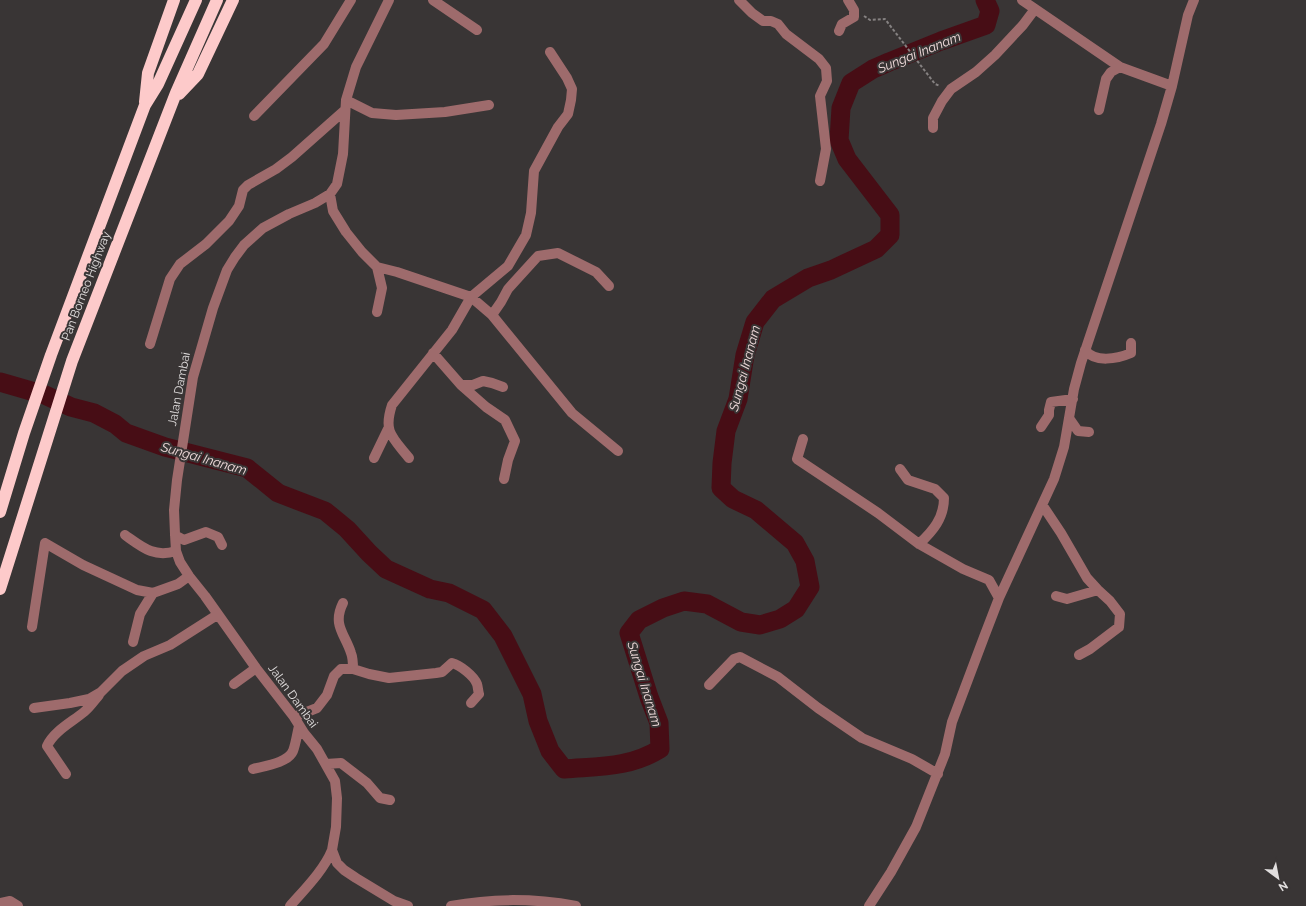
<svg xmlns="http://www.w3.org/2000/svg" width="1306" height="906" font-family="Raleway,sans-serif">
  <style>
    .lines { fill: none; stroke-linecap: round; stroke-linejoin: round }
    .river { stroke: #470d15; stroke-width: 19 }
    .path { stroke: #858181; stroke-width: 2; stroke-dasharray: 3 2; stroke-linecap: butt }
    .minor { stroke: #9e6b6c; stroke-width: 10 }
    .highway { stroke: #fdcaca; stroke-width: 12 }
    .labels { text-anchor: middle; stroke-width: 4; stroke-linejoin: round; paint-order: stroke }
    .street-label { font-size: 12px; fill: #e1dede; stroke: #393535 }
    .water-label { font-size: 13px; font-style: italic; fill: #f1dcdc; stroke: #393535 }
  </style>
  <rect width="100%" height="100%" fill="#393535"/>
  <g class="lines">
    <path class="river" d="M0 382 45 395 71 407 94 413 115 424 126 433 165 447 247 468 278 493 325 511 347 529 369 553 386 569 430 589 449 593 483 610 503 636 532 694 538 721 550 751 564 769C599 766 629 768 660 749L659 723 649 697 629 633 639 620 663 608 684 601 707 604 741 622 760 625 780 619 796 609 810 587 805 561 795 543 756 510 733 499 721 488 722 463 726 431 738 399 745 355 755 322 773 299 808 278 831 270 876 249 890 235V215L847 159 839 140 841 108 851 83 873 69 889 62 941 41 986 25 990 11 985 0"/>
    <path class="path" d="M864 16 870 20 885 19 935 84 940 86"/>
    <path class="minor" d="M389 0 356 67 346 100 343 154 337 184 330 194 315 203 289 214 263 228 244 245 235 257 227 270 213 308 193 377 177 480 174 510 175 534 176 551 180 562 189 576 205 596 256 668 294 717 304 733 317 749 335 781 337 798 336 827 332 850 337 863 344 870 356 878 394 901 408 906
      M433 0 477 30
      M739 0 752 13 763 21H771L778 24 786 34 819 59 826 68 827 81 820 96 826 149 820 181
      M1022 0 1120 67 1172 86
      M839 31 842 24 854 17V10L848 0
      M346 100 372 113 396 115 445 112 489 105
      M1099 110 1106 79 1111 72 1120 67
      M254 116 324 44 351 0
      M933 128V118L942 101 951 89 976 72 995 55 1023 25 1035 9
      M330 194 333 211 346 232 362 252 377 267 397 272 471 297 492 315 572 413 618 451
      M377 312 382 288 377 267
      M492 315 501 302 508 289 538 256 558 253 596 272 609 286
      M150 344 170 279 180 264 206 244 229 221 239 206 243 190 248 185 276 169 292 157 345 110
      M1085 350C1095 363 1117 359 1131 353V343
      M433 353 461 385 486 407 505 420 515 441 508 460 504 479
      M461 385H473L483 381 492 383 503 387
      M1069 418 1078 431 1089 432
      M1041 427 1049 415V410L1051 402 1073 399
      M803 439 797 459 878 513 919 544 963 569 989 580 999 598
      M374 458 388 429
      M409 458C392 437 383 432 392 405L452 330 471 297 508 266 526 235 531 213 534 171 558 127 568 114 571 100 572 89 567 78 550 52
      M900 469 908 480 935 489 944 498C944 518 933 531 919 544
      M1043 506 1061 533 1087 578 1098 590 1110 601 1120 614 1119 627 1090 649 1079 655
      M125 535C142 547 154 558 176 551
      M175 535 184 540 206 532 218 537 222 545
      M1056 596 1067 599 1098 590
      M343 603C332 625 345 634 351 653 353 658 353 664 353 669
      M32 627 45 543 83 565 137 590 153 593 178 584 189 576
      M133 642 140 614 153 593
      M234 684 256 668
      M709 685 734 659 740 657 778 677 818 708 862 738 912 759 938 774
      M34 708 70 703 89 699 101 692 122 671 144 656 170 645 217 615
      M294 717 317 708 327 695 334 676 341 669H353L369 674 389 678 436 673 442 672 452 663C460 665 474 676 477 684 478 687 478 691 479 694L471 703
      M326 764 341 763 367 783 380 798 390 800
      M253 769C264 766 288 763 293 751 296 743 297 734 299 726
      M66 774 47 746C54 731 72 722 84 712 90 707 94 701 99 695
      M0 903 10 901 18 906
      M290 906C304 890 324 870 332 850
      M451 906C493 898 533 898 576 906
      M869 906 891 872 916 827 945 754 952 722 984 637 999 598 1054 479 1064 447 1074 389 1081 363 1161 124 1172 86 1188 15 1194 0"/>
    <path class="highway" d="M179 94 198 74 233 0
      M145 102 148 73 174 0
      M0 512 24 433 51 355 145 105 158 84 196 0
      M0 589 72 361 176 93 217 0"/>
  </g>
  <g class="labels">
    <g class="street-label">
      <text transform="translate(86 286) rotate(-69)" y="4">Pan Borneo Highway</text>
      <text transform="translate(179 389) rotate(-79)" y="4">Jalan Dambai</text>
      <text transform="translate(293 696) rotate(54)" y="4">Jalan Dambai</text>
    </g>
    <g class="water-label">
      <text transform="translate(919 52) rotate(-22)" y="5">Sungai Inanam</text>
      <text transform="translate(744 368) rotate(-75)" y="5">Sungai Inanam</text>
      <text transform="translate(204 458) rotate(16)" y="5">Sungai Inanam</text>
      <text transform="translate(645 684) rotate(73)" y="5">Sungai Inanam</text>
    </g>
  </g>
  <g transform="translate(1278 878) rotate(148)" stroke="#393535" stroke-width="3" paint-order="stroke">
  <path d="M0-3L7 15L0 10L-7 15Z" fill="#e1dede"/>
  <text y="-6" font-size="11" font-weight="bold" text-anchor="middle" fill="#e1dede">N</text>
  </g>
</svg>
